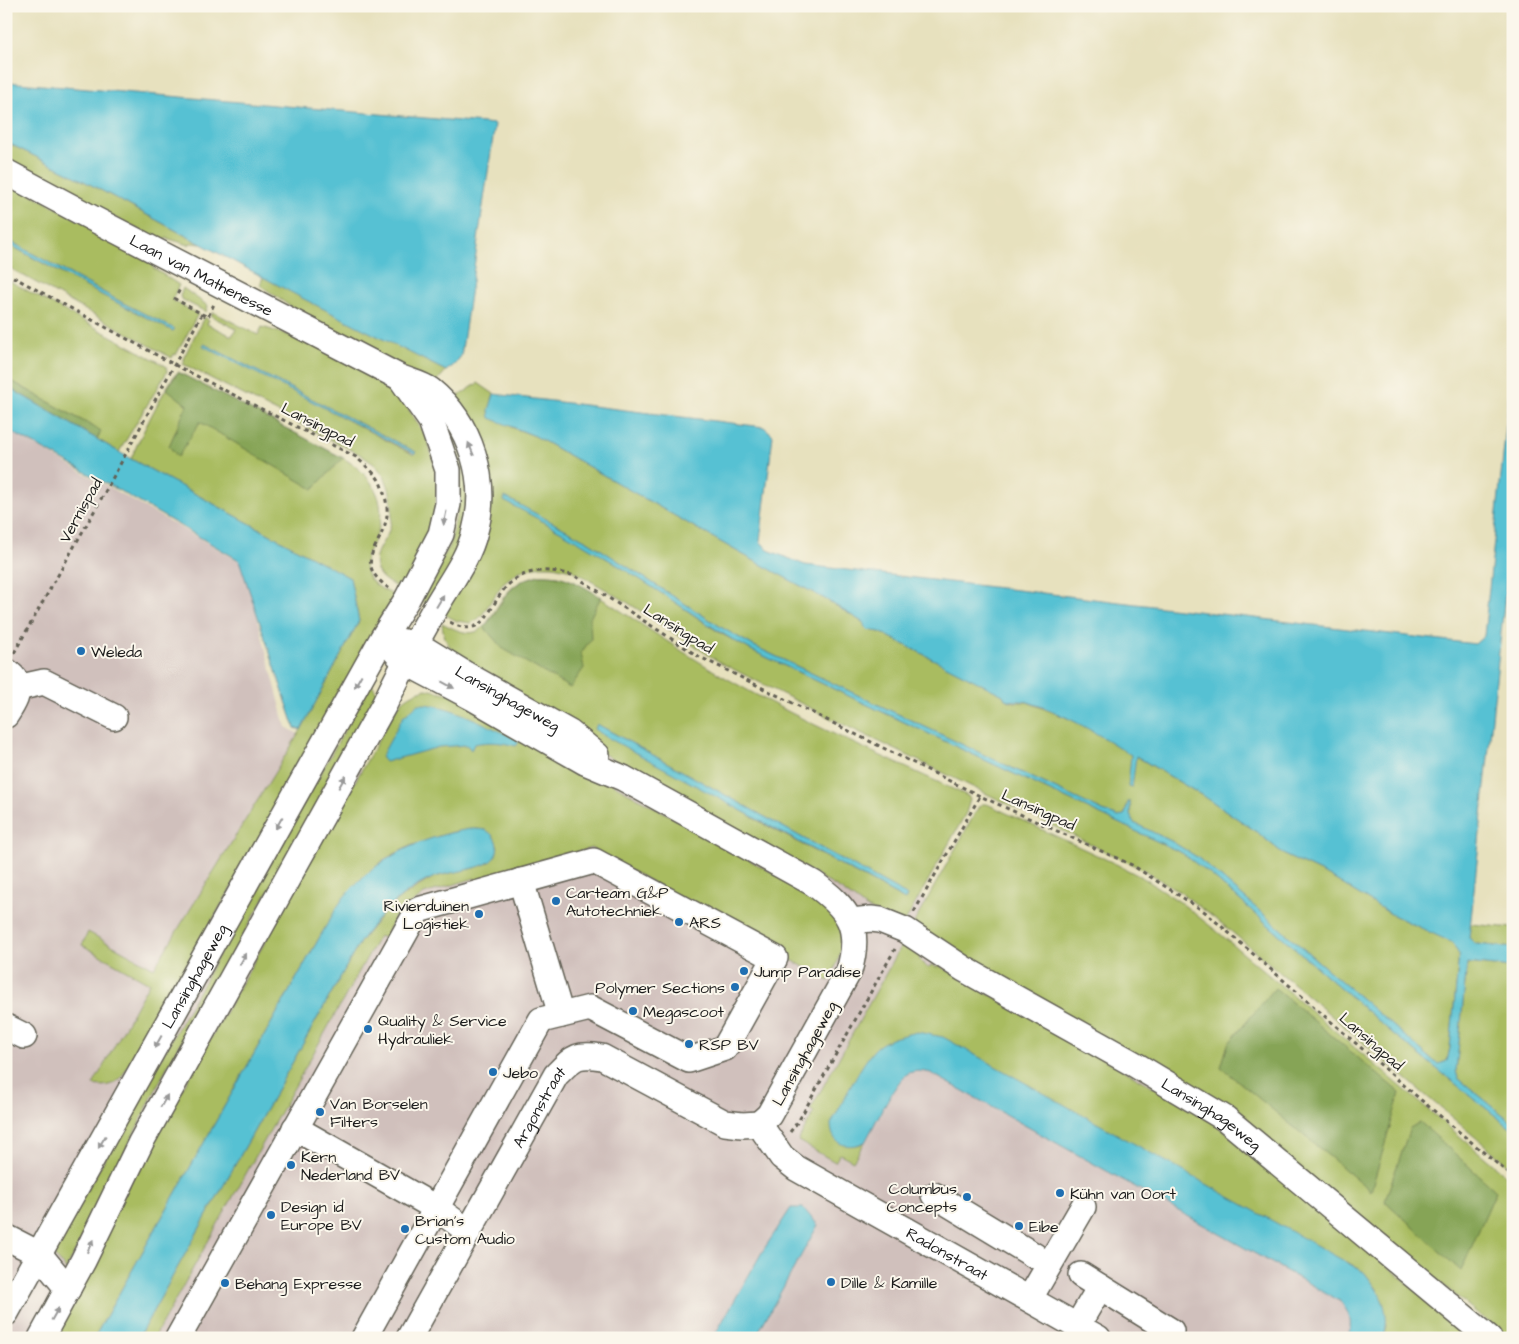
<svg xmlns="http://www.w3.org/2000/svg" width="1519" height="1344" font-family="'Architects Daughter',sans-serif">
  <style>
    .industrial { fill: #d0c0bc }
    .green { fill: #a9bc60; stroke: #626c3e; fill-rule: evenodd }
    .forest { fill: #86a456; stroke: #516039 }
    .water { fill: #57c1d3; stroke: #3a6e78 }
    .lines { fill: none; stroke-linecap: round; stroke-linejoin: round }
    .minor-casing { stroke: #636155; stroke-width: 28 }
    .path { stroke: #636155; stroke-width: 3; stroke-dasharray: 4 4; stroke-linecap: butt }
    .minor { stroke: #fff; stroke-width: 25 }
    .oneway { fill: #999 }
    .poi-dot { fill: #1f6fb2; stroke: #fbf7ec; stroke-width: 2 }
    .labels { text-anchor: middle; stroke-width: 4; stroke-linejoin: round; paint-order: stroke }
    .street-label { font-size: 16px; fill: #1c1c1c; stroke: #fbf7ec }
    .poi-label { font-size: 16px; fill: #1c1c1c; stroke: #fbf7ec; text-anchor: start }
  </style>
  <rect width="100%" height="100%" fill="#fbf7ec"/>
  <filter id="ink" filterUnits="userSpaceOnUse"><feTurbulence type="fractalNoise" baseFrequency=".02" numOctaves="2"/><feDisplacementMap in="SourceGraphic" scale="10" xChannelSelector="R" yChannelSelector="G"/><feConvolveMatrix kernelMatrix="1 2 1 2 8 2 1 2 1" color-interpolation-filters="sRGB"/></filter>
  <filter id="wash" filterUnits="userSpaceOnUse"><feTurbulence type="fractalNoise" baseFrequency=".0096" numOctaves="4" result="noise"/><feDisplacementMap in="SourceGraphic" scale="20" xChannelSelector="R" yChannelSelector="G"/><feGaussianBlur stdDeviation="1.12" result="paint"/><feColorMatrix in="noise" values="0 0 0 0 0 0 0 0 0 0 0 0 0 0 0 0 0 1.4 0 .05"/><feComposite in="paint" operator="in"/></filter>
  <g filter="url(#wash)">
    <rect width="100%" height="100%" fill="#e7e1be"/>
    <path class="industrial" d="M6 429 243 563 286 727 383 782 618 729 1111 1005 1463 1338H6Z"/>
    <path class="green" d="M6 142 69 173 201 244 190 243 189 245 166 238 164 243 6 161Z
      M6 180 155 262 152 267 179 285 172 300 198 314 176 355 174 354 172 358 6 266V243L96 292 173 331 174 329 123 303 6 239Z
      M263 277 446 371 434 384 305 317 260 285Z
      M6 279 166 366 167 372 119 452 97 439 100 431 6 378Z
      M183 288 208 306 206 312 181 299 180 296Z
      M213 312 258 335 262 327 305 340 377 377 402 399 427 438 438 479 434 523 402 590C394 585 382 581 378 572 370 557 382 545 388 533 396 512 392 483 377 467 372 462 366 459 361 455L183 364 185 360 183 359 204 317 209 320 207 324 232 336 236 329 211 316ZM204 344 416 452 414 455Z
      M178 372 343 458C371 474 389 500 377 534 371 548 360 560 368 576 374 587 389 592 399 598L121 1078C112 1086 104 1087 93 1085L149 983 82 945 88 932 154 968 301 730 359 621 350 578 131 459C136 445 169 378 178 372Z
      M478 383 494 394 492 399 511 427 535 436 740 553 825 599 864 623 868 630 880 632 1004 695 1005 699 1013 702H1027L1080 723 1213 802 1257 832 1286 856 1329 876 1391 914 1454 943 1459 954 1450 1048 1447 1061 1439 1064 1435 1062 1197 857 1171 841 1134 823 1130 815V802H1128L1125 814 1119 817 1105 812 754 646 724 629 589 542 505 498 553 527 581 542 657 590 720 633 751 650 1182 853 1211 875 1391 1032 1513 1130V1169L1226 927 1180 892 1144 870 830 718 721 663 622 599 572 570 553 566H540L520 571 504 582 482 615 477 620 470 623 457 621 442 613 477 548 457 406 460 401 457 397Z
      M444 414 469 472 470 508 459 553 429 605 419 599 450 545 457 511Z
      M539 575 558 576 575 582C624 611 670 645 719 674 799 721 885 757 968 796L970 800 966 813 904 924 866 908 843 891 786 857 613 760 462 659C449 649 443 638 442 623 486 647 484 622 506 594 515 583 527 578 539 575ZM597 724 906 895 907 896 905 900 764 824Z
      M371 683 380 697 167 1067 66 1270 52 1253Z
      M426 689 451 694 814 896C820 903 828 909 834 916 848 937 840 960 829 981L591 848 478 885 475 878 424 894 395 917 385 938 379 936 154 1338H138L360 942 386 910 403 896 434 877 489 863 498 847 494 837 477 829 453 832 410 846 385 859 364 877 344 898 322 933 94 1338H55L130 1182 397 707C405 697 413 693 426 689Z
      M982 804H987L1116 864 1145 879 1180 902 1219 933 1513 1181V1220L1510 1226 1506 1243 1507 1253 1513 1285V1338H1507L1341 1200 911 928 979 806Z
      M1470 924 1513 928V948L1476 944 1469 938Z
      M904 941 922 955 919 959 928 968 933 964 936 968 938 965 1166 1094 1225 1131 1474 1338H1384L1387 1326 1377 1289 1364 1272 1349 1263 878 1047 861 1069 831 1124 858 1145 865 1142 853 1161 840 1154 835 1162 798 1141 814 1112 810 1110Z
      M1467 963 1513 968V1123L1464 1083 1458 1078 1456 1071Z"/>
    <path class="forest" d="M178 372 343 458 313 489 200 422 178 457 169 446 187 405 167 389Z
      M6 378 101 431 97 439 6 386Z
      M539 575C564 573 581 585 601 597L590 618 591 639 581 653 584 668 570 688 502 648 484 627C506 604 502 584 539 575Z
      M1275 988 1400 1093 1371 1191 1221 1067 1228 1044Z
      M1420 1122 1496 1191 1461 1271 1385 1201 1410 1128Z"/>
    <path class="water" d="M6 82 495 124 461 356 454 365 446 371 300 297 69 173 6 142Z
      M6 239 123 303 175 329 173 331 96 292 12 246 6 243Z
      M204 344 416 452 415 454 203 346Z
      M1513 361V518L1469 938 1476 944 1513 948V968L1467 963 1456 1071 1458 1078 1464 1083 1513 1123V1130L1391 1032 1211 875 1182 853 751 650C719 633 689 611 658 591 608 558 557 528 504 501L505 497 589 542 724 629 754 646 1105 812 1119 817 1125 814 1128 802H1130V815L1134 823 1171 841 1197 857 1435 1062 1439 1064 1447 1061 1450 1048 1459 955 1453 943 1391 914 1329 876 1286 856 1257 832 1213 802 1136 756 1132 788 1128 787 1131 755C1098 734 1066 714 1028 702 1020 700 1013 702 1005 699L1003 695 880 632 868 630 864 626V623L825 599 740 553 535 436 490 418 489 410 494 394 764 427 773 435 760 541 768 550 805 565 1475 644 1484 636Z
      M6 386 131 459 350 578 359 621 301 730 295 728 239 560 120 491 6 429Z
      M418 704C449 703 489 727 518 740V744L516 746C501 742 489 741 474 744L471 750 467 745 439 747 385 762 381 757 403 717Z
      M597 724 906 895 907 896 905 900 603 735 595 729Z
      M470 829C475 829 481 829 485 830 496 834 502 850 493 859 485 869 449 872 435 877 403 890 379 915 360 942L138 1338H94L322 933C329 921 336 908 344 897 376 858 421 837 470 829Z
      M917 1032 943 1037 1364 1272C1381 1293 1391 1310 1384 1338H1348C1353 1321 1350 1314 1340 1301L931 1073C923 1071 914 1070 907 1074 894 1083 874 1126 865 1142 847 1150 831 1145 831 1124 842 1104 861 1062 877 1047 888 1038 904 1035 917 1032Z
      M791 1208H803L818 1225 755 1338H713L762 1252Z"/>
  </g>
  <g filter="url(#ink)">
    <g class="lines">
      <g class="minor-casing">
        <g id="minor">
          <path id="s1" d="M6 172 92 218 399 377C408 381 422 384 430 390 471 423 489 481 475 531 468 561 447 586 433 612 416 642 400 672 385 703L141 1142 83 1261 41 1338"/>
          <path id="s2" d="M399 641 416 644 465 674 570 733 597 755"/>
          <path d="M395 651 405 662 473 698 585 762 623 778 813 883C849 909 862 927 849 971L769 1115 759 1124"/>
          <path d="M6 671C9 673 14 677 15 680 22 691 12 706 6 715"/>
          <path d="M17 688 44 682 114 717"/>
          <path d="M521 881 561 1015"/>
          <path id="s3" d="M851 921 871 919 880 920 905 930 964 969 1134 1064 1226 1119 1489 1338"/>
          <path d="M6 1027 24 1036"/>
          <path id="s4" d="M759 1124 782 1157 796 1168 1098 1338"/>
          <path d="M295 1128 436 1208 468 1231"/>
          <path d="M934 1195 1035 1256"/>
          <path d="M6 1237 39 1254 68 1289"/>
          <path d="M1081 1275 1171 1331"/>
          <path d="M1030 1298 1083 1207"/>
          <path id="s5" d="M6 1313 382 639 407 599 441 534 448 504V470L431 421 402 380"/>
          <path d="M1077 1326 1100 1287"/>
          <path d="M178 1338 418 910 594 861 775 958 725 1048 689 1060 590 1008 541 1020 364 1338"/>
          <path id="s6" d="M409 1338 556 1075C574 1057 576 1053 602 1057L725 1123 742 1125 759 1124"/>
        </g>
      </g>
      <path class="path" d="M6 273 175 365 356 457C363 464 375 472 380 482 384 492 388 504 387 515 383 548 350 561 390 589
        M202 314 208 317 214 304
        M450 622C486 643 489 602 509 584 528 567 552 569 575 576L698 656 980 796 1132 865 1205 912 1421 1100 1513 1177
        M14 653 105 492 202 314 175 299 181 287
        M914 912 980 796
        M790 1132 799 1120 895 949
        M1513 1231 1510 1240 1513 1262"/>
      <use href="#minor" class="minor"/>
    </g>
    <defs><path id="oneway-solid" d="M-6-.8H1V-3.2L6.5 0L1 3.2V.8H-6Z" transform="scale(1.25)"/></defs>
    <g class="oneway">
      <use href="#oneway-solid" transform="translate(471 449) rotate(-113)"/>
      <use href="#oneway-solid" transform="translate(445 518) rotate(102)"/>
      <use href="#oneway-solid" transform="translate(440 601) rotate(-59)"/>
      <use href="#oneway-solid" transform="translate(358 681) rotate(119)"/>
      <use href="#oneway-solid" transform="translate(448 685) rotate(28)"/>
      <use href="#oneway-solid" transform="translate(342 782) rotate(-61)"/>
      <use href="#oneway-solid" transform="translate(279 823) rotate(119)"/>
      <use href="#oneway-solid" transform="translate(243 959) rotate(-61)"/>
      <use href="#oneway-solid" transform="translate(158 1042) rotate(119)"/>
      <use href="#oneway-solid" transform="translate(164 1101) rotate(-61)"/>
      <use href="#oneway-solid" transform="translate(102 1142) rotate(120)"/>
      <use href="#oneway-solid" transform="translate(90 1246) rotate(-65)"/>
      <use href="#oneway-solid" transform="translate(55 1314) rotate(-61)"/>
    </g>
  </g>
  <g class="poi-dot">
    <circle cx="81" cy="651" r="5"/>
    <circle cx="556" cy="901" r="5"/>
    <circle cx="479" cy="914" r="5"/>
    <circle cx="679" cy="922" r="5"/>
    <circle cx="744" cy="971" r="5"/>
    <circle cx="735" cy="987" r="5"/>
    <circle cx="633" cy="1011" r="5"/>
    <circle cx="368" cy="1029" r="5"/>
    <circle cx="689" cy="1044" r="5"/>
    <circle cx="493" cy="1072" r="5"/>
    <circle cx="320" cy="1112" r="5"/>
    <circle cx="291" cy="1165" r="5"/>
    <circle cx="1060" cy="1193" r="5"/>
    <circle cx="967" cy="1197" r="5"/>
    <circle cx="271" cy="1215" r="5"/>
    <circle cx="1019" cy="1226" r="5"/>
    <circle cx="405" cy="1229" r="5"/>
    <circle cx="831" cy="1282" r="5"/>
    <circle cx="225" cy="1283" r="5"/>
  </g>
  <g class="labels">
    <g class="street-label">
      <text dy="6" stroke="none"><textPath href="#s1" startOffset="221">Laan van Mathenesse</textPath></text>
      <text transform="translate(318 424) rotate(27)" y="6">Lansingpad</text>
      <text transform="translate(80 510) rotate(-61)" y="6">Vernispad</text>
      <text transform="translate(679 628) rotate(32)" y="6">Lansingpad</text>
      <text dy="6" stroke="none"><textPath href="#s2" startOffset="124">Lansinghageweg</textPath></text>
      <text transform="translate(1039 809) rotate(24)" y="6">Lansingpad</text>
      <text dy="6" stroke="none"><textPath href="#s5" startOffset="386">Lansinghageweg</textPath></text>
      <text transform="translate(1372 1041) rotate(41)" y="6">Lansingpad</text>
      <text transform="translate(804 1053) rotate(-61)" y="6">Lansinghageweg</text>
      <text dy="6" stroke="none"><textPath href="#s6" startOffset="265">Argonstraat</textPath></text>
      <text dy="6" stroke="none"><textPath href="#s3" startOffset="414">Lansinghageweg</textPath></text>
      <text dy="6" stroke="none"><textPath href="#s4" startOffset="232">Radonstraat</textPath></text>
    </g>
    <g class="poi-label">
      <text x="91" y="657">Weleda</text>
      <text x="566" y="898">Carteam G&amp;P<tspan x="566" dy="18">Autotechniek</tspan></text>
      <text x="469" y="911" text-anchor="end">Rivierduinen<tspan x="469" dy="18">Logistiek</tspan></text>
      <text x="689" y="928">ARS</text>
      <text x="754" y="977">Jump Paradise</text>
      <text x="725" y="993" text-anchor="end">Polymer Sections</text>
      <text x="643" y="1017">Megascoot</text>
      <text x="378" y="1026">Quality &amp; Service<tspan x="378" dy="18">Hydrauliek</tspan></text>
      <text x="699" y="1050">RSP BV</text>
      <text x="503" y="1078">Jebo</text>
      <text x="330" y="1109">Van Borselen<tspan x="330" dy="18">Filters</tspan></text>
      <text x="301" y="1162">Kern<tspan x="301" dy="18">Nederland BV</tspan></text>
      <text x="957" y="1194" text-anchor="end">Columbus<tspan x="957" dy="18">Concepts</tspan></text>
      <text x="1070" y="1199">Kühn van Oort</text>
      <text x="281" y="1212">Design id<tspan x="281" dy="18">Europe BV</tspan></text>
      <text x="415" y="1226">Brian's<tspan x="415" dy="18">Custom Audio</tspan></text>
      <text x="1029" y="1232">Eibe</text>
      <text x="841" y="1288">Dille &amp; Kamille</text>
      <text x="235" y="1289">Behang Expresse</text>
    </g>
  </g>
  <rect width="1519" height="1344" fill="none" stroke="#fbf7ec" stroke-width="25"/>
</svg>
